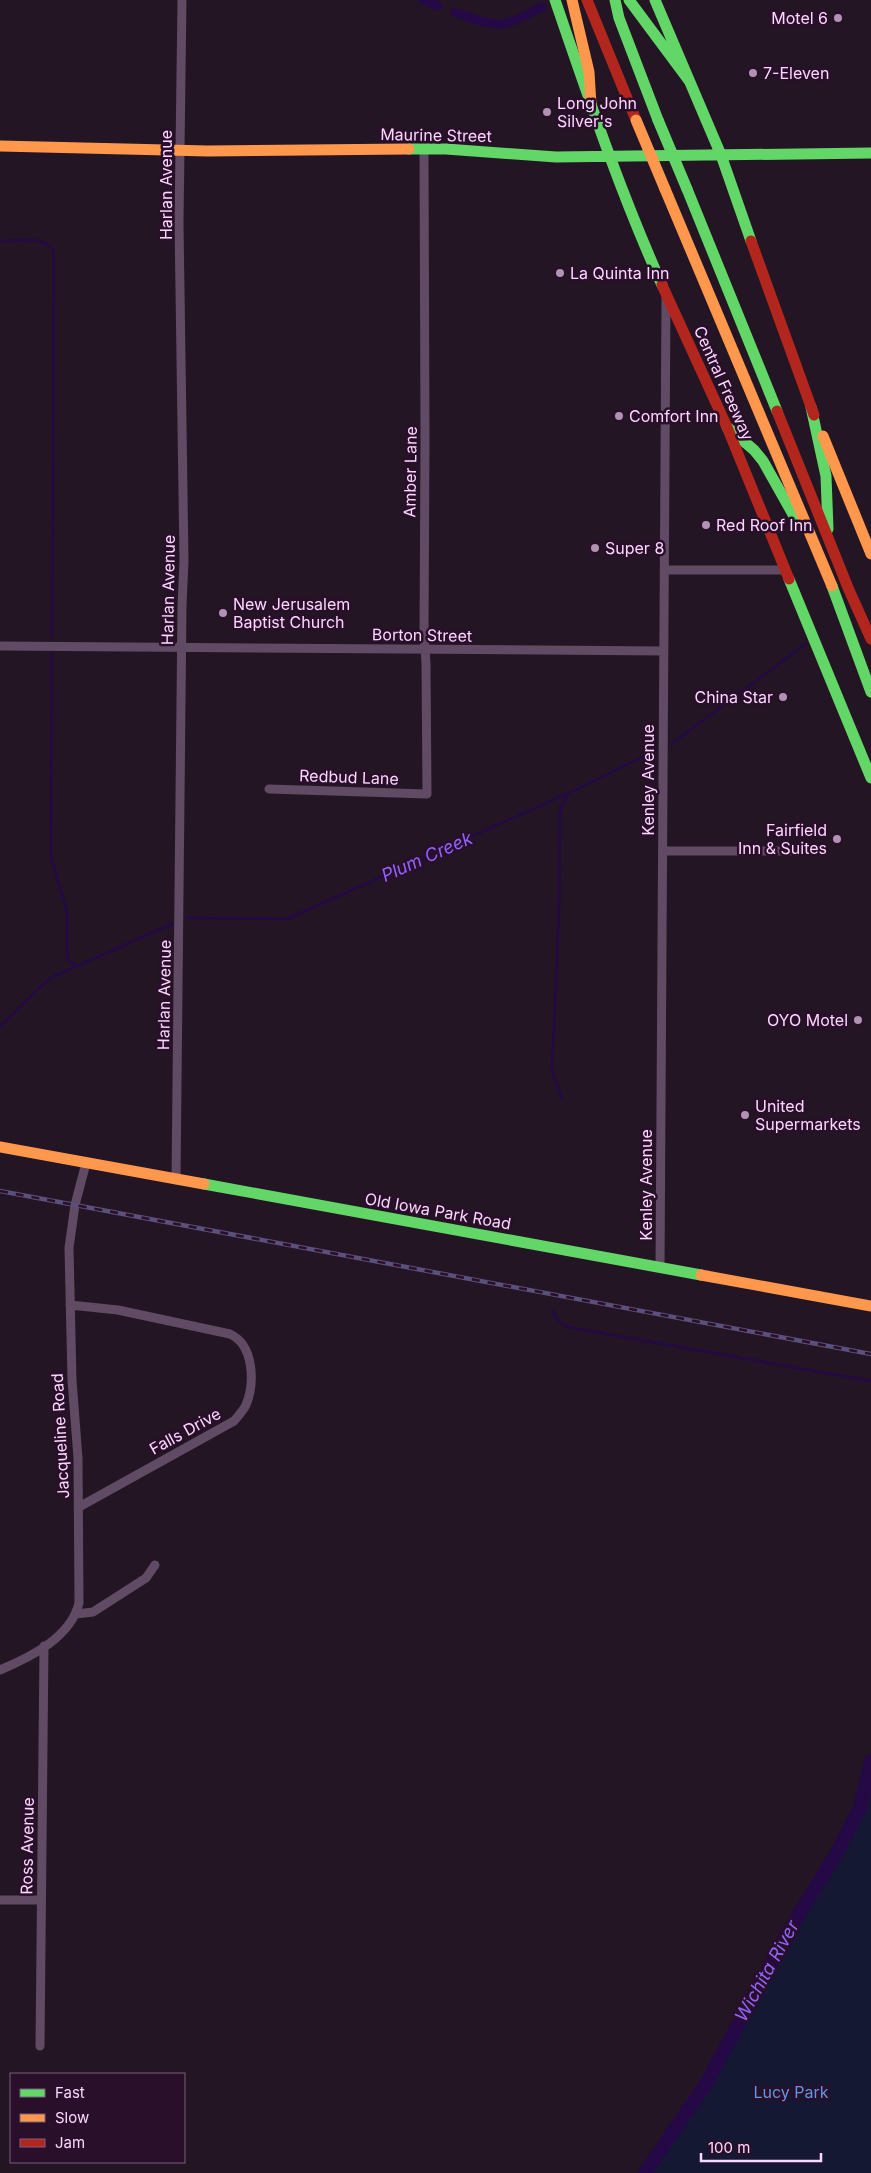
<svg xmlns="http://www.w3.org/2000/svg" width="871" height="2173" font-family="Inter,sans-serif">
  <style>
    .green { fill: #141832 }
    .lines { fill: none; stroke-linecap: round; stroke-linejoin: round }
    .stream { stroke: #250946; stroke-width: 2.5 }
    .canal { stroke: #250946; stroke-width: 9 }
    .river { stroke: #250946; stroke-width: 14 }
    .street { stroke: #604a64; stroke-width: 9 }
    .fast { stroke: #63d668; stroke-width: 11 }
    .slow { stroke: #ff974d; stroke-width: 11 }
    .jam { stroke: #b3261e; stroke-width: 11 }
    .rail-casing { stroke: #5b507b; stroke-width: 4.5 }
    .rail { stroke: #290f29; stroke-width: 2.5; stroke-dasharray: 8; stroke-linecap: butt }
    .fast-bridge { stroke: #63d668; stroke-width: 11 }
    .slow-bridge { stroke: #ff974d; stroke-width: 11 }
    .poi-dot { fill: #b093b2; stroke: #290f29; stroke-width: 2 }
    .labels { text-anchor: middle; stroke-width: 5; stroke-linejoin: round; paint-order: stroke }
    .poi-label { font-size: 16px; fill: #fcd7ff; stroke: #290f29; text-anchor: start }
    .street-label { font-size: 16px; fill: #fcd7ff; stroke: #290f29 }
    .park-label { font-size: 16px; fill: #5d98e5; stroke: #290f29 }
    .water-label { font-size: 18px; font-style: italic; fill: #9065ff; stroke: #290f29 }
  </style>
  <rect width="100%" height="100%" fill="#231523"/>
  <path class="green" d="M871 1761V2173H645L706 2082 787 1934 836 1854 860 1808Z"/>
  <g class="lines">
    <path class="stream" d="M0 241C16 241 45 235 54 251L52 637
      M52 652 51 856 67 912V956L69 961 77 966
      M671 744 807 643
      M187 918 287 919 569 793 656 750
      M0 1027 50 978 172 924
      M562 1098 552 1071 559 911 560 817 561 807 569 793
      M553 1310 557 1320 567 1327 871 1381"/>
    <path class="canal" d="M423 0 438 6
      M455 12C501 29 499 29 542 7"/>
    <path class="river" d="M645 2173 707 2082 787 1934 836 1854 860 1808 871 1761"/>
    <path class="street" d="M665 570H785
      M0 646 664 651
      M269 789 427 794 426 663 424 635 425 443 424 149
      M663 851H798
      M176 1180 182 606 184 561 179 223 182 0
      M660 1268 666 298
      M70 1305 118 1310 230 1334C254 1345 255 1383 246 1405 243 1411 238 1416 234 1421L79 1507
      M76 1614 93 1612 146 1578 155 1565
      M0 1670C31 1657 71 1637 79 1603L78 1458 72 1380 69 1248 75 1205 86 1163
      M0 1900H41
      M40 2046 44 1646"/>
    <path class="fast" d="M555 0C588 96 620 192 662 285
      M615 0 619 18 658 120
      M629 0 690 82
      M655 0 721 155 751 241
      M409 149H446L556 157 871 153
      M687 189 777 411
      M811 407 826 476 828 529
      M727 427 754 450 763 461 799 525
      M789 579 871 778
      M832 586 871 692
      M204 1184 701 1275"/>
    <path class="slow" d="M572 0 589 72 591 105
      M0 146 208 151 409 149
      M665 189 832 586
      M823 436 871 554
      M0 1147 204 1184
      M701 1275 871 1306"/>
    <path class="jam" d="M587 0 636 120
      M751 241 814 415
      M662 285 727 427 789 579
      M777 411 849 590 871 639"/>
    <g class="rail-casing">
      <path id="rail" d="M0 1191 871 1354"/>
    </g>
    <use href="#rail" class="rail"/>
    <path class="fast-bridge" d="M658 120 687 189"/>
    <path class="slow-bridge" d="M636 120 665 189"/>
  </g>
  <g class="poi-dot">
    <circle cx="838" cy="18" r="5"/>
    <circle cx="753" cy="73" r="5"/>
    <circle cx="547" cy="112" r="5"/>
    <circle cx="560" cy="273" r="5"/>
    <circle cx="619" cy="416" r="5"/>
    <circle cx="706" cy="525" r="5"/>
    <circle cx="595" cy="548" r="5"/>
    <circle cx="223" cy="613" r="5"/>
    <circle cx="783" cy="697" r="5"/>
    <circle cx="837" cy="839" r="5"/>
    <circle cx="858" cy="1020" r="5"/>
    <circle cx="745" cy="1115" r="5"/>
  </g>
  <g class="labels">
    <g class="poi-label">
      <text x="828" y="24" text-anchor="end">Motel 6</text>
      <text x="763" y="79">7-Eleven</text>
      <text x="557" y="109">Long John<tspan x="557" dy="18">Silver's</tspan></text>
      <text x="570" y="279">La Quinta Inn</text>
      <text x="629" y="422">Comfort Inn</text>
      <text x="716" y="531">Red Roof Inn</text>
      <text x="605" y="554">Super 8</text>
      <text x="233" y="610">New Jerusalem<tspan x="233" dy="18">Baptist Church</tspan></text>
      <text x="773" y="703" text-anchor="end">China Star</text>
      <text x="827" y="836" text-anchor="end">Fairfield<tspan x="827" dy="18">Inn &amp; Suites</tspan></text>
      <text x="848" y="1026" text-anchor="end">OYO Motel</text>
      <text x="755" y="1112">United<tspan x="755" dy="18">Supermarkets</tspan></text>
    </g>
    <g class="street-label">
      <text transform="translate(436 135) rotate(1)" y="6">Maurine Street</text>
      <text transform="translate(166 185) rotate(-90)" y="6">Harlan Avenue</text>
      <text transform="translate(724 383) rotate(66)" y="6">Central Freeway</text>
      <text transform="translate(410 472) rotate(-89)" y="6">Amber Lane</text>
      <text transform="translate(168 590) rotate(-89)" y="6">Harlan Avenue</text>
      <text transform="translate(422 635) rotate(1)" y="6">Borton Street</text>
      <text transform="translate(349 777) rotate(2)" y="6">Redbud Lane</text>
      <text transform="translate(648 780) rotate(-90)" y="6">Kenley Avenue</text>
      <text transform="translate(164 995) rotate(-89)" y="6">Harlan Avenue</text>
      <text transform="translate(646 1185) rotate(-90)" y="6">Kenley Avenue</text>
      <text transform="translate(438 1211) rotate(10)" y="6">Old Iowa Park Road</text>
      <text transform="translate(185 1431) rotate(-29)" y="6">Falls Drive</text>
      <text transform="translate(60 1436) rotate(-93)" y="6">Jacqueline Road</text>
      <text transform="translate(27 1846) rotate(-89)" y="6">Ross Avenue</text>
    </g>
    <g class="park-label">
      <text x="791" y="2098">Lucy Park</text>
    </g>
    <g class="water-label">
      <text transform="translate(427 857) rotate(-24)" y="6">Plum Creek</text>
      <text transform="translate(767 1971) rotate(-61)" y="6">Wichita River</text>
    </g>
  </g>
  <rect x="10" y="2073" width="175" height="90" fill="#290f29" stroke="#7d5f7f"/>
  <rect x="20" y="2089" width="25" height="8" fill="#63d668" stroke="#7d5f7f"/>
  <text x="55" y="2098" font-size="15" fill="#fcd7ff">Fast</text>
  <rect x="20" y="2114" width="25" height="8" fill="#ff974d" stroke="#7d5f7f"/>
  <text x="55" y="2123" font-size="15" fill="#fcd7ff">Slow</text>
  <rect x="20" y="2139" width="25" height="8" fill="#b3261e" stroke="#7d5f7f"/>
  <text x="55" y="2148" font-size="15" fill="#fcd7ff">Jam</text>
  <path d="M701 2153v8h120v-8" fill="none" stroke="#fcd7ff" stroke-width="2.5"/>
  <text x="708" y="2153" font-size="15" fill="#fcd7ff" stroke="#290f29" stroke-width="4" paint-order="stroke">100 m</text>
</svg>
